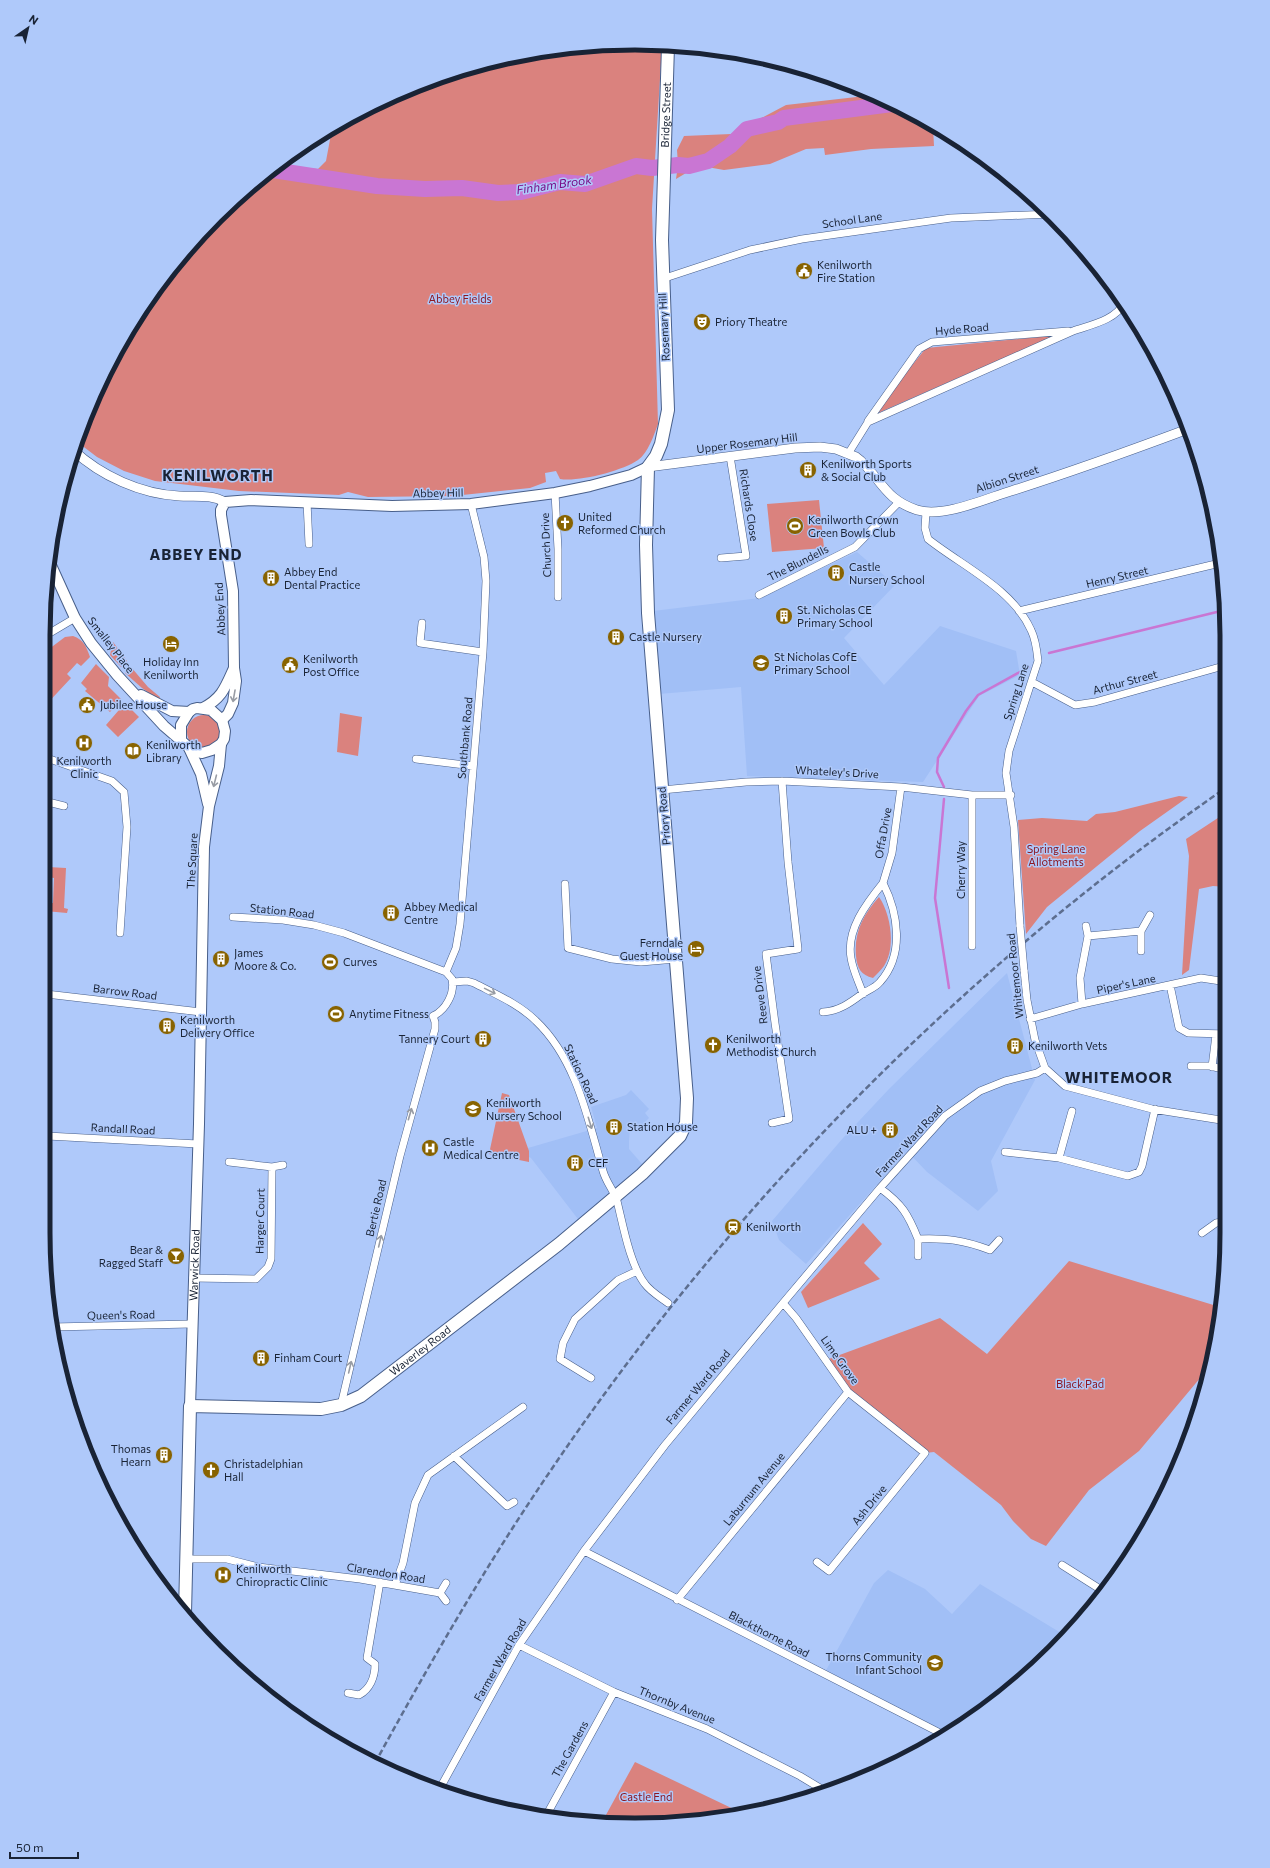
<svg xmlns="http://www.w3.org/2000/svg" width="1270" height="1868" font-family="Commissioner,sans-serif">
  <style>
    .built { fill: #a1bff6 }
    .green { fill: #da827e }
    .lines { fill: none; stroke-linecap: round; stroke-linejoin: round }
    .stream { stroke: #c976d3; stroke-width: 2.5 }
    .river { stroke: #c976d3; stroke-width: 16 }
    .minor-casing { stroke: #485f8a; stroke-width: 8 }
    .tertiary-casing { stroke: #485f8a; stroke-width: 10 }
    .secondary-casing { stroke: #485f8a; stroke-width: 12 }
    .primary-casing { stroke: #485f8a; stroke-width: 14 }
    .minor { stroke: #fff; stroke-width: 7 }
    .tertiary { stroke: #fff; stroke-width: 9 }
    .secondary { stroke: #fff; stroke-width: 10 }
    .primary { stroke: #fff; stroke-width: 12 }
    .rail { stroke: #5d6e8f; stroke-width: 2.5; stroke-dasharray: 6 3; stroke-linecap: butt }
    .minor-bridge-casing { stroke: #485f8a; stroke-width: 8; stroke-linecap: butt }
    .minor-bridge { stroke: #fff; stroke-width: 7 }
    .oneway { stroke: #989ca4 }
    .labels { text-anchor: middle; stroke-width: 3; stroke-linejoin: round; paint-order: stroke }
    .street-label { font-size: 11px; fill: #192335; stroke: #afc9fa }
    .poi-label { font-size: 11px; fill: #192335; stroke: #afc9fa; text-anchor: start }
    .park-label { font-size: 11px; fill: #8c1721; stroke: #afc9fa }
    .water-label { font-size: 12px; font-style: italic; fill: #780985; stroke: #afc9fa }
    .district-label { font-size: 15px; font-weight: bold; letter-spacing: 1px; fill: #192335; stroke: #afc9fa }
    .rim { fill: none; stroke: #192335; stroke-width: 5 }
  </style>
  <rect width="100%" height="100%" fill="#afc9fa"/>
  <path class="built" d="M857 552 895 585 844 638 884 685 940 626 1016 651 1020 675 979 696 923 782 747 776 741 687 659 694 653 611 760 598Z
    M1007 973 1035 1080 991 1161 998 1191 978 1211 927 1172 907 1151 806 1264 779 1240 772 1221 843 1138 889 1089Z
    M631 1090 649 1109 645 1113 649 1118 636 1131 632 1127 630 1128 629 1141V1149L643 1165 581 1223 531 1158 529 1157 528 1148 597 1128 591 1107 626 1095Z
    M888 1570 925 1589 952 1614 980 1584 1066 1636 1054 1651 995 1703 946 1736 824 1674 874 1583Z"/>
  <path class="green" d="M635 43 662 46 652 209 658 424C654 435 648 453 638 460 622 471 579 482 560 479L556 471 545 473 546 482 530 488 453 496 368 497 348 492 339 495 239 491 155 481 124 471 97 457 76 441 104 373 165 275 216 217 281 163 294 167 318 169 326 161 332 129 408 88 519 54Z
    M874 95 933 127 934 146 871 149 825 155 824 148 806 149 770 164 724 170 707 167 691 170 676 179 678 165 677 150 684 136 731 134 786 105Z
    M1049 336 1052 337 878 413 905 374 926 348Z
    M819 500 824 548 772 552 767 504Z
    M73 636C84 640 86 646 90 657L81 666 77 663 67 674 71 678 44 707 43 656 45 652 65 637Z
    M113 642 127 661 121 667 110 655Z
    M96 664 109 677 108 686 121 699 110 712 85 691 87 689 81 683Z
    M131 667 148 687 160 697 159 700 142 688 125 673Z
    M125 703 139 717 118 737 106 725Z
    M340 713 362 717 358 756 337 752Z
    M187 732a17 17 0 1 1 34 0a17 17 0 1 1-34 0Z
    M1179 796 1188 797 1140 831 1047 907 1026 934 1018 820 1042 818 1087 821 1096 814 1115 812Z
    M1227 812V887L1213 886 1199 889 1189 970 1182 975 1189 856 1186 839Z
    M48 867 66 868 64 908 68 909 67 913 45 911V903H53L54 878 48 877Z
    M879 897C891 914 896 948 884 966 881 970 877 974 873 978 861 975 857 968 856 956 854 932 863 915 879 897Z
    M502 1093 509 1095 529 1151V1162L489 1154Z
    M863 1223 882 1244 864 1263 880 1279 808 1308 801 1292Z
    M1069 1261 1220 1307 1216 1348 1211 1365 1139 1451 1089 1490 1046 1546 1031 1539 1013 1521 1001 1505 934 1452 925 1453 848 1392 826 1360 940 1318 987 1354Z
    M635 1762 744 1814 674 1824H601Z"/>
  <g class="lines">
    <path class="stream" d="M1049 653 1225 610
      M944 787 937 772 938 758 966 711 978 695 1029 667
      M944 799 935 898 949 988"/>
    <path class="river" d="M273 170 377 186 425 189 462 188 498 193 521 192 560 182 585 184 636 166 652 168 678 165 689 166 708 161 730 146 747 129 778 122 784 118 892 104"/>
    <g class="minor-casing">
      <path id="minor" d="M662 279 750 250 802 239 951 218 1051 214
        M868 421 919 349 932 342 1068 331
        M848 454 868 422 1073 331C1090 325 1116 320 1124 303
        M555 493 558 549V597
        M307 502 309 544
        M926 512 925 528 928 539C962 566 1013 589 1031 630 1036 640 1037 651 1038 661L1009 751 1006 773 1014 827 1020 926
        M721 558 746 556 730 456
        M759 595 855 547 899 502
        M1019 611 1220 563
        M422 623 420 643 483 652
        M43 637 75 618
        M1032 682 1075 705 1095 702 1227 665
        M44 757 112 781 124 792 127 827 120 933
        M416 759 473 766
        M662 790 746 782 782 781 901 787 972 795H1011
        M44 801 64 806
        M565 884 568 948 612 959 641 962 676 959
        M233 917 283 920 314 925 344 933 446 972 452 979C455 993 446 1010 433 1016L435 1022V1029L400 1156 341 1405
        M1086 926 1088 936
        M1141 931V951
        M972 946V795
        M1024 970 1027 1000 1035 1040 1045 1068 1065 1086 1152 1109 1227 1121
        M446 972 456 948 460 924 483 652 486 581 484 557 471 504
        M453 982 467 981 474 983C495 994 519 1004 536 1021 577 1060 588 1120 603 1171 606 1182 614 1191 617 1201 623 1225 630 1265 645 1284 651 1292 660 1297 668 1303
        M1170 985 1179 1028 1188 1033 1227 1034
        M46 994 201 1012
        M863 994C859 982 853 971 851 958 846 930 866 904 883 883
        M1082 1004 1080 978 1088 936 1141 931 1150 915
        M823 1012C839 1011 850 1003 862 994 868 990 875 988 880 982 905 954 898 913 883 883L892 853 901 787
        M1030 1019 1082 1004 1201 978 1227 982
        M1191 1066H1210L1227 1070
        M1212 1067 1216 1035
        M772 1123 789 1119 775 1023 766 954 798 949 788 862 782 781
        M47 1136 198 1144
        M1005 1152 1059 1158 1128 1176 1139 1172 1142 1166 1155 1109
        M1059 1158 1072 1111
        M229 1162 272 1167 283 1165
        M880 1188C902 1204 908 1214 918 1239 947 1238 963 1240 990 1250L999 1240
        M1202 1233 1216 1223 1227 1221
        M918 1239V1256
        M193 1278 256 1279 268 1267 271 1259 272 1167
        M783 1303 796 1318 848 1392 925 1453 829 1571 817 1562
        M52 1327 191 1324
        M591 1378 560 1359 563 1343 575 1319 618 1280 637 1271
        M454 1456 507 1506 514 1502
        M584 1551 946 1736
        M186 1559H227L258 1567 360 1579 440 1593
        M1062 1565 1103 1591
        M446 1583 440 1593 446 1601
        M395 1585 403 1563 415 1503 428 1475 523 1407
        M677 1600 848 1392
        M519 1645 614 1692 707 1729 800 1776 825 1791
        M348 1693 359 1695C370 1689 375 1677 375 1664L367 1658 380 1582
        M439 1790 519 1645 584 1551 665 1445 783 1303 880 1188 945 1116 980 1091 1005 1081 1037 1073 1045 1068
        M546 1816 614 1692"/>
    </g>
    <g class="tertiary-casing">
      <path id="tertiary" d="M73 450C101 476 141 494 179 496 195 497 211 494 225 502
        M648 467 795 448 820 447 836 449 856 457 861 461C882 481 886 500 917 510 943 518 985 499 1011 491 1071 472 1129 451 1188 429"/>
    </g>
    <g class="secondary-casing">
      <g id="secondary">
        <path d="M50 563 75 618 91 643 117 675 164 726 193 751 202 753 212 750 221 744 224 739 225 731 222 720 211 710 197 708 193 709 189 712 181 725V739"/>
        <path d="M141 695 172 711 189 712"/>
        <path d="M203 708C222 698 225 688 234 668"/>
        <path d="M222 720 228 714 233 703 236 681 234 668 233 591 221 515V510L225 502 251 500 392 506 471 504 555 493 590 486 631 475 648 467"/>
        <path d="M189 748 201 774 208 804"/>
        <path id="s1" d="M190 1406 199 1124 204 847 209 806 219 766 221 744"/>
      </g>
    </g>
    <g class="primary-casing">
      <g id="primary">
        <path id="s2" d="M185 1613 190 1406 321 1409 341 1405 361 1396 559 1244 642 1174 680 1136 686 1123 687 1098 648 613 646 545 648 467 656 456 661 444 668 410 662 240 668 46"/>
      </g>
    </g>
    <use href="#minor" class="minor"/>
    <use href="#tertiary" class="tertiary"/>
    <use href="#secondary" class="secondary"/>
    <use href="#primary" class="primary"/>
    <path class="rail" d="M375 1763C430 1663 486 1565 551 1470 731 1204 962 970 1227 787"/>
    <g class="minor-bridge-casing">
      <path id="minor-bridge" d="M1020 926 1024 970"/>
    </g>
    <use href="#minor-bridge" class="minor-bridge"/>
  </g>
  <defs><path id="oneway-shaft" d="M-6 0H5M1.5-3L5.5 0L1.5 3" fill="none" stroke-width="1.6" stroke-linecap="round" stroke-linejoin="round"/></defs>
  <g class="oneway">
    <use href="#oneway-shaft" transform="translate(234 696) rotate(100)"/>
    <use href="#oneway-shaft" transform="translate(215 781) rotate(104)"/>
    <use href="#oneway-shaft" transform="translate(490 991) rotate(26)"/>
    <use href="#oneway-shaft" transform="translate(410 1114) rotate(-74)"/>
    <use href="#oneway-shaft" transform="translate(590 1123) rotate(73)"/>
    <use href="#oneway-shaft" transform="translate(380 1241) rotate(-77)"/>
    <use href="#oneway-shaft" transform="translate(350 1367) rotate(-77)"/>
  </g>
  <defs>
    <g id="civic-disc" transform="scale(0.9)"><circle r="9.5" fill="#886300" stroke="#afc9fa"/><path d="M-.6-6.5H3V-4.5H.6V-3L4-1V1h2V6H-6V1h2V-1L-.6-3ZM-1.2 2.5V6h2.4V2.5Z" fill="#fff"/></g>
    <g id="theatre-disc" transform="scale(0.9)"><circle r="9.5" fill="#886300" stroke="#afc9fa"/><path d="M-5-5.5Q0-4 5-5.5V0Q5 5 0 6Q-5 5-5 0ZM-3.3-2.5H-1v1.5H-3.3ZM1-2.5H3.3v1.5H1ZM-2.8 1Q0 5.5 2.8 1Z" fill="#fff"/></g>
    <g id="building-disc" transform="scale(0.9)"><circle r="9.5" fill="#886300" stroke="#afc9fa"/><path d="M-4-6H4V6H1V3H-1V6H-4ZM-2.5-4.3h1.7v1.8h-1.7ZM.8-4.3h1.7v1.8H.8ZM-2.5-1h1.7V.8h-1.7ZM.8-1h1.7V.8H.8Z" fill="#fff"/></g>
    <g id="church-disc" transform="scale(0.9)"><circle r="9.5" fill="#886300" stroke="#afc9fa"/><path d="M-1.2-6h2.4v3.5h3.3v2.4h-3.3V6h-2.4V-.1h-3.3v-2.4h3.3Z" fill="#fff"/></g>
    <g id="stadium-disc" transform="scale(0.9)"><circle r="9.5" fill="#886300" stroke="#afc9fa"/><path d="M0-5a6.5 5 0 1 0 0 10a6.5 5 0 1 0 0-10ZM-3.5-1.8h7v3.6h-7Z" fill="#fff"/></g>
    <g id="hotel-disc" transform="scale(0.9)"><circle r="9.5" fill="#886300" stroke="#afc9fa"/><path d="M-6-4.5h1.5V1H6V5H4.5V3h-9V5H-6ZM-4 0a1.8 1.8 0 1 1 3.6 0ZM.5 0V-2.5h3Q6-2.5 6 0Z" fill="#fff"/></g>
    <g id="school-disc" transform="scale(0.9)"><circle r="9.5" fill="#886300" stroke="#afc9fa"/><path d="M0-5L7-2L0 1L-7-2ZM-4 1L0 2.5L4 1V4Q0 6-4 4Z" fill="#fff"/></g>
    <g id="hospital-disc" transform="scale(0.9)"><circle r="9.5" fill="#886300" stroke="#afc9fa"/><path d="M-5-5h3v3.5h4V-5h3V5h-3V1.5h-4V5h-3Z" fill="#fff"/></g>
    <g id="library-disc" transform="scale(0.9)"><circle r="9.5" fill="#886300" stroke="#afc9fa"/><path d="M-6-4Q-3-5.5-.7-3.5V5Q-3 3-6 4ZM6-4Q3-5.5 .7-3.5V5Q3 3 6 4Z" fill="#fff"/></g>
    <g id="station-disc" transform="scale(0.9)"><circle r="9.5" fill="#886300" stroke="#afc9fa"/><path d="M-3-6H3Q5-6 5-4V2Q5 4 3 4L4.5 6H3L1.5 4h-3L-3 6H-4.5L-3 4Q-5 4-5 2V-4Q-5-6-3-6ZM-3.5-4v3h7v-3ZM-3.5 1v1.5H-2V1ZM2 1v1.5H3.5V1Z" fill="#fff"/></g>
    <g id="bar-disc" transform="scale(0.9)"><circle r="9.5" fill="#886300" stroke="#afc9fa"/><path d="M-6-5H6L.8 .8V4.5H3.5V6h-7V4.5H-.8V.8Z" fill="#fff"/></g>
  </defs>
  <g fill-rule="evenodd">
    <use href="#civic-disc" x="804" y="271"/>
    <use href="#theatre-disc" x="702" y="322"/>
    <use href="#building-disc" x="808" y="470"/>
    <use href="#church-disc" x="565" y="523"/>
    <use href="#stadium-disc" x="795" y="526"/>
    <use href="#building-disc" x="836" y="573"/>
    <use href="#building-disc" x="271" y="578"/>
    <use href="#building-disc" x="784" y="616"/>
    <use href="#building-disc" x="616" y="637"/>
    <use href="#hotel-disc" x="171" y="644"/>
    <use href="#school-disc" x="761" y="663"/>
    <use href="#civic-disc" x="290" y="665"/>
    <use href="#civic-disc" x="87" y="705"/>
    <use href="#hospital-disc" x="84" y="743"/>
    <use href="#library-disc" x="133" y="751"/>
    <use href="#building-disc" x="391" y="913"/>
    <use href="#hotel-disc" x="696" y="949"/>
    <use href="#building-disc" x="221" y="959"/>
    <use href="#stadium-disc" x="330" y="962"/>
    <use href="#stadium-disc" x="336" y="1014"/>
    <use href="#building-disc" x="167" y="1026"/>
    <use href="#building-disc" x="483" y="1039"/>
    <use href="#church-disc" x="713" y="1045"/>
    <use href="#building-disc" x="1015" y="1046"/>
    <use href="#school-disc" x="473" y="1109"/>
    <use href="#building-disc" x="614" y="1127"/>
    <use href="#building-disc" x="890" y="1130"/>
    <use href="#hospital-disc" x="430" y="1148"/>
    <use href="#building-disc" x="575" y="1163"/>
    <use href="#station-disc" x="733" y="1227"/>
    <use href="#bar-disc" x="176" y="1256"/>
    <use href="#building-disc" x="261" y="1358"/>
    <use href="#building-disc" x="164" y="1455"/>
    <use href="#church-disc" x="211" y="1470"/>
    <use href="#hospital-disc" x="223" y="1575"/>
    <use href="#school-disc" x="935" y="1663"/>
  </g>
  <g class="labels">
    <g class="street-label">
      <text dy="4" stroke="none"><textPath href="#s2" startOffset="1821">Bridge Street</textPath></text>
      <text transform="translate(852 220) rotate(-8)" y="4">School Lane</text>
      <text transform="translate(664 327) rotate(-93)" y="4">Rosemary Hill</text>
      <text transform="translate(962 329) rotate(-5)" y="4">Hyde Road</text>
      <text transform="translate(747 443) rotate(-7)" y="4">Upper Rosemary Hill</text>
      <text transform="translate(1007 479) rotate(-18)" y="4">Albion Street</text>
      <text transform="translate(438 493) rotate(-1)" y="4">Abbey Hill</text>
      <text transform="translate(749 505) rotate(81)" y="4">Richards Close</text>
      <text transform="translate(546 545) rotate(-92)" y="4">Church Drive</text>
      <text transform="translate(798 563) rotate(-27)" y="4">The Blundells</text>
      <text transform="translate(1117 577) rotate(-13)" y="4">Henry Street</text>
      <text transform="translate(220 609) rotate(-93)" y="4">Abbey End</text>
      <text transform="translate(111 645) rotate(52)" y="4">Smalley Place</text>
      <text transform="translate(1125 682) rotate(-15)" y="4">Arthur Street</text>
      <text transform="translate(1016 692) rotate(-72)" y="4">Spring Lane</text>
      <text transform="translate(465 738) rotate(-85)" y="4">Southbank Road</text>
      <text transform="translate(837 772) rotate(3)" y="4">Whateley's Drive</text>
      <text transform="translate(664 816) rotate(-95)" y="4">Priory Road</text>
      <text transform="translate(883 833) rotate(-80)" y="4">Offa Drive</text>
      <text transform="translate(192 861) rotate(-87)" y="4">The Square</text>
      <text transform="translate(961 870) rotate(-90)" y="4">Cherry Way</text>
      <text transform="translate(282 911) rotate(6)" y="4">Station Road</text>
      <text transform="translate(1015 976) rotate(-96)" y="4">Whitemoor Road</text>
      <text transform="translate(1126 984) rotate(-12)" y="4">Piper's Lane</text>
      <text transform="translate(125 992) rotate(7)" y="4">Barrow Road</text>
      <text transform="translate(760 995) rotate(-97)" y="4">Reeve Drive</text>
      <text transform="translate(581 1074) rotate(65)" y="4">Station Road</text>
      <text transform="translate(123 1129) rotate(3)" y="4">Randall Road</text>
      <text transform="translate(909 1141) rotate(-47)" y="4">Farmer Ward Road</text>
      <text transform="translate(376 1208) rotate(-77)" y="4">Bertie Road</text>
      <text transform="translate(260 1221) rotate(-89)" y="4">Harger Court</text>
      <text dy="4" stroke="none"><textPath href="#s1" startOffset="141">Warwick Road</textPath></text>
      <text transform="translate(121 1315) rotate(-1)" y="4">Queen's Road</text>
      <text dy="4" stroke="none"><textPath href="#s2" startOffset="455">Waverley Road</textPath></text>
      <text transform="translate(840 1360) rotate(54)" y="4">Lime Grove</text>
      <text transform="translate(698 1387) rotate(-50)" y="4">Farmer Ward Road</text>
      <text transform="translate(754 1489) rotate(-51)" y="4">Laburnum Avenue</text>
      <text transform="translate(869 1505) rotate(-51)" y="4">Ash Drive</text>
      <text transform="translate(386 1573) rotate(9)" y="4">Clarendon Road</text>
      <text transform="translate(769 1634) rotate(27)" y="4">Blackthorne Road</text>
      <text transform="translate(500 1660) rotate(-60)" y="4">Farmer Ward Road</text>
      <text transform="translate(677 1705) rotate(22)" y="4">Thornby Avenue</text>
      <text transform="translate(570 1749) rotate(-61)" y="4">The Gardens</text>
    </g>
    <g class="poi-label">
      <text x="817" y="269">Kenilworth<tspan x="817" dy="13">Fire Station</tspan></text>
      <text x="715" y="326">Priory Theatre</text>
      <text x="821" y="468">Kenilworth Sports<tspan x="821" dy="13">&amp; Social Club</tspan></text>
      <text x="578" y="521">United<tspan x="578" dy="13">Reformed Church</tspan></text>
      <text x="808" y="524">Kenilworth Crown<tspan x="808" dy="13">Green Bowls Club</tspan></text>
      <text x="849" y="571">Castle<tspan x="849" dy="13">Nursery School</tspan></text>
      <text x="284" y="576">Abbey End<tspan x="284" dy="13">Dental Practice</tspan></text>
      <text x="797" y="614">St. Nicholas CE<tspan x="797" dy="13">Primary School</tspan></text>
      <text x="629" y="641">Castle Nursery</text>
      <text x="774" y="661">St Nicholas CofE<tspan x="774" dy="13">Primary School</tspan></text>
      <text x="303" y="663">Kenilworth<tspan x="303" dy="13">Post Office</tspan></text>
      <text x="171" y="666" text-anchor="middle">Holiday Inn<tspan x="171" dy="13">Kenilworth</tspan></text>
      <text x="100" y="709">Jubilee House</text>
      <text x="146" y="749">Kenilworth<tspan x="146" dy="13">Library</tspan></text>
      <text x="84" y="765" text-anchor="middle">Kenilworth<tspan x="84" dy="13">Clinic</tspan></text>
      <text x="404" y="911">Abbey Medical<tspan x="404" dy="13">Centre</tspan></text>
      <text x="683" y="947" text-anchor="end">Ferndale<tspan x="683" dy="13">Guest House</tspan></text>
      <text x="234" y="957">James<tspan x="234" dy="13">Moore &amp; Co.</tspan></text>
      <text x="343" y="966">Curves</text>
      <text x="349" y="1018">Anytime Fitness</text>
      <text x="180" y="1024">Kenilworth<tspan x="180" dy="13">Delivery Office</tspan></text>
      <text x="470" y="1043" text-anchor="end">Tannery Court</text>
      <text x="726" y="1043">Kenilworth<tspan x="726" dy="13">Methodist Church</tspan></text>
      <text x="1028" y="1050">Kenilworth Vets</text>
      <text x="486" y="1107">Kenilworth<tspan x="486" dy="13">Nursery School</tspan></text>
      <text x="627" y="1131">Station House</text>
      <text x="877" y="1134" text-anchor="end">ALU +</text>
      <text x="443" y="1146">Castle<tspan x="443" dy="13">Medical Centre</tspan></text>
      <text x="588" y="1167">CEF</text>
      <text x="746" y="1231">Kenilworth</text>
      <text x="163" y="1254" text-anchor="end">Bear &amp;<tspan x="163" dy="13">Ragged Staff</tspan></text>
      <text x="274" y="1362">Finham Court</text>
      <text x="151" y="1453" text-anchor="end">Thomas<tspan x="151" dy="13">Hearn</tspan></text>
      <text x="224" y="1468">Christadelphian<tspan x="224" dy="13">Hall</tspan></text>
      <text x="236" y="1573">Kenilworth<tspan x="236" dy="13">Chiropractic Clinic</tspan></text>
      <text x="922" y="1661" text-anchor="end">Thorns Community<tspan x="922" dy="13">Infant School</tspan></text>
    </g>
    <g class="park-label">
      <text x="460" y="303">Abbey Fields</text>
      <text x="1056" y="853">Spring Lane<tspan x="1056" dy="13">Allotments</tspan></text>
      <text x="1080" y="1388">Black Pad</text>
      <text x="646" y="1801">Castle End</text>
    </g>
    <g class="water-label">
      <text transform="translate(554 185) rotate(-8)" y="4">Finham Brook</text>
    </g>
    <g class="district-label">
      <text x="218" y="481">KENILWORTH</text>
      <text x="196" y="560">ABBEY END</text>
      <text x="1119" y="1083">WHITEMOOR</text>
    </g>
  </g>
  <path d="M0 0H1270V1868H0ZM635 50H635A585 585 0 0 1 1220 635V1233A585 585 0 0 1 635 1818H635A585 585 0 0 1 50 1233V635A585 585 0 0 1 635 50Z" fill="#afc9fa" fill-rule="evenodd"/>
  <path class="rim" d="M635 50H635A585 585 0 0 1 1220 635V1233A585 585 0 0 1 635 1818H635A585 585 0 0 1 50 1233V635A585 585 0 0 1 635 50Z"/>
  <g transform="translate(28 28) rotate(34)" stroke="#afc9fa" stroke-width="3" paint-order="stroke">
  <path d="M0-3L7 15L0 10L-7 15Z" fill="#192335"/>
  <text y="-6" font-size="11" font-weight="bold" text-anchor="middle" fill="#192335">N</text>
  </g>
  <path d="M10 1852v6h68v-6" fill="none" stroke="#192335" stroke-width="2"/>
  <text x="16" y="1852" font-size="12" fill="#192335" stroke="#afc9fa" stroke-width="3" paint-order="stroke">50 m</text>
</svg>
